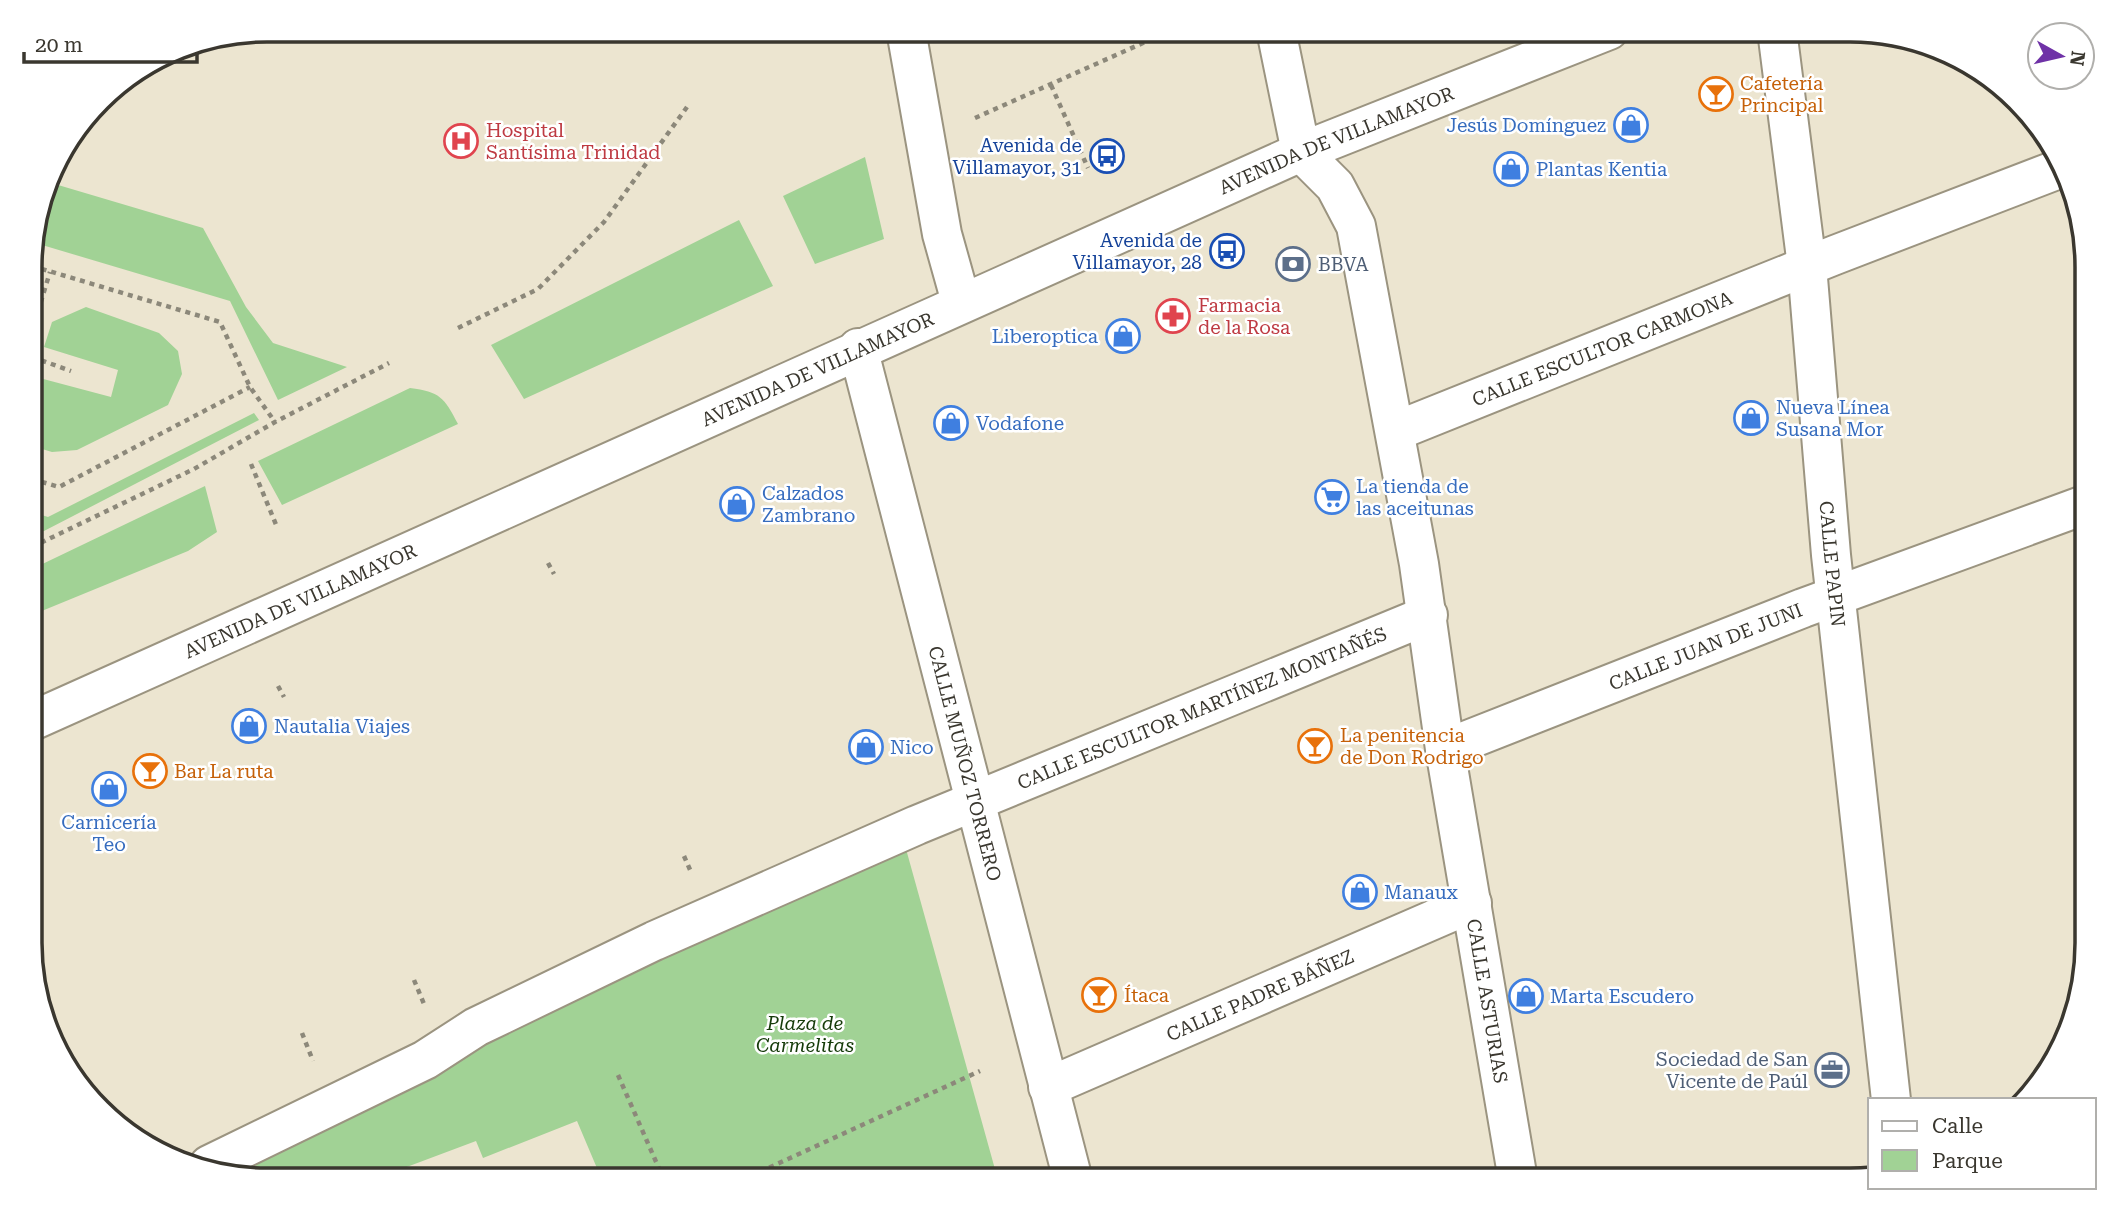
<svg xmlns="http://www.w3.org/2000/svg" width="2117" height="1210" font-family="'Roboto Serif',serif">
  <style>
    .green { fill: #a1d295 }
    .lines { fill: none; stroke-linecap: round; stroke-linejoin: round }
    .minor-casing { stroke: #9b9480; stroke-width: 42 }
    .major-casing { stroke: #9b9480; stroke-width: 42 }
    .path { stroke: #8c887a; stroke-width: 4.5; stroke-dasharray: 5 5; stroke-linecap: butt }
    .minor { stroke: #fff; stroke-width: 38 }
    .major { stroke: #fff; stroke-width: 38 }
    .labels { text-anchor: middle; stroke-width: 5; stroke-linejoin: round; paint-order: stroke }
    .food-label { font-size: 19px; fill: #c56008; stroke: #fff; text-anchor: start }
    .shop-label { font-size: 19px; fill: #366cbe; stroke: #fff; text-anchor: start }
    .health-label { font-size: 19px; fill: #be3a42; stroke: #fff; text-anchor: start }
    .street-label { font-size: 19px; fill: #3a372f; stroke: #fff }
    .transit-label { font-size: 19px; fill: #164399; stroke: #fff; text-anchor: end }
    .service-label { font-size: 19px; fill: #4e5e75; stroke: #fff; text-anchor: start }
    .park-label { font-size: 19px; font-style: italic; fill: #153b09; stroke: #fff }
    .rim { fill: none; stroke: #3a372f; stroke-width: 3.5 }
  </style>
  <rect width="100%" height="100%" fill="#ece5d0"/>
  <path class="green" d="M865 157 884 239 815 264 783 196Z
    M48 182 203 228 246 307 273 343 347 367 278 400 230 301 32 242Z
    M739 220 773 286 524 399 491 345Z
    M86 307 159 333 178 351 182 374 168 405 77 450 52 452 32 446V376L111 397 118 370 44 347 52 322Z
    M410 388C440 392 444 397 458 424L282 505 258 461Z
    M254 413 259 420 44 531 32 530V512L48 517Z
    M205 486 217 532 188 551 32 615V569Z
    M901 831 998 1180H602L577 1121 483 1158 476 1141 404 1168 408 1180H267L209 1165Z"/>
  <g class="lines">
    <g class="minor-casing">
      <g id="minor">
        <path d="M906 30 942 234 961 302"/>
        <path id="s1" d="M1276 30 1301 152 1335 186 1356 226 1419 564 1445 749 1518 1180"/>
        <path id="s2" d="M1777 30 1807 266 1831 555 1891 1100"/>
        <path id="s3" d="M858 348 1073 1180"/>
        <path id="s4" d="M1396 431 1835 255 2059 169"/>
        <path id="s5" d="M1445 749 1803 608 2087 504"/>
        <path id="s6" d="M1048 1087 1472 903"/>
        <path id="s7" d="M209 1165 425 1060 476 1027 654 941 917 825 1428 615"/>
      </g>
    </g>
    <g class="major-casing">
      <g id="major">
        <path id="s8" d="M32 721 1301 152 1609 30"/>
      </g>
    </g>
    <path class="path" d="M1051 85 1088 168
      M975 118 1172 30
      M32 266 220 322 250 387 275 422
      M458 328 538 289 604 222 687 107
      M32 331 50 272
      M32 357 71 371
      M251 464 277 527
      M32 479 59 487 250 387
      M32 547 194 469 275 422 389 363
      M548 563 554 574
      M278 686 284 697
      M684 856 691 872
      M414 980 424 1004
      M302 1033 313 1061
      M618 1075 664 1180
      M742 1180 980 1071"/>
    <use href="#minor" class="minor"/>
    <use href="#major" class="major"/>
  </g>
  <defs>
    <g id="bar-ring" transform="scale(1.75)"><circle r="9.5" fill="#fff" stroke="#e8710a" stroke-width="1.5"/><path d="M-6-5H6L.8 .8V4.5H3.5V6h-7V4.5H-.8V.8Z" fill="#e8710a"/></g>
    <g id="shop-ring" transform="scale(1.75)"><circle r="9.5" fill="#fff" stroke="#3f7fe0" stroke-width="1.5"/><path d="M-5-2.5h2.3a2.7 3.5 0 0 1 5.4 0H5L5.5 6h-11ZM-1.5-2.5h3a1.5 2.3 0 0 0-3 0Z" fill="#3f7fe0"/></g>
    <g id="hospital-ring" transform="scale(1.75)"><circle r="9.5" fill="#fff" stroke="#e0444e" stroke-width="1.5"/><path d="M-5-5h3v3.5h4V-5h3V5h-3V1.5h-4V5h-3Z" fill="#e0444e"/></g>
    <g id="bus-ring" transform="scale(1.75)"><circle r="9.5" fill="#fff" stroke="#1a4fb4" stroke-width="1.5"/><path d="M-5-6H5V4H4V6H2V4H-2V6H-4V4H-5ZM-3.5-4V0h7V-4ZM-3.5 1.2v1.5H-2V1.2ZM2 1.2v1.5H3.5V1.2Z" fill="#1a4fb4"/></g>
    <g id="bank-ring" transform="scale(1.75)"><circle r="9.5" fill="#fff" stroke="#5c6f8a" stroke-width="1.5"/><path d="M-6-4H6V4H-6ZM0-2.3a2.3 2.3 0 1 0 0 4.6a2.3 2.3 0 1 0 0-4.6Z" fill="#5c6f8a"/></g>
    <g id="pharmacy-ring" transform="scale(1.75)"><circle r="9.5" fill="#fff" stroke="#e0444e" stroke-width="1.5"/><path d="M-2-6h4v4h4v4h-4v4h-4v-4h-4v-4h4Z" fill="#e0444e"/></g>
    <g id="supermarket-ring" transform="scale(1.75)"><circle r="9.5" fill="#fff" stroke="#3f7fe0" stroke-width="1.5"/><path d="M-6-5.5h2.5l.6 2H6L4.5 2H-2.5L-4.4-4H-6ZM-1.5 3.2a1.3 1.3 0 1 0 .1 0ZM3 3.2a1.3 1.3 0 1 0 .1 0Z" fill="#3f7fe0"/></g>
    <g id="office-ring" transform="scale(1.75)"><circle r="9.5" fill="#fff" stroke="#5c6f8a" stroke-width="1.5"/><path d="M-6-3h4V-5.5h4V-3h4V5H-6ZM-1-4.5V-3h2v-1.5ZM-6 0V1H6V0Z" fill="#5c6f8a"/></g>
  </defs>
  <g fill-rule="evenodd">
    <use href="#bar-ring" x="1716" y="94"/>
    <use href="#shop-ring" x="1631" y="125"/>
    <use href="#hospital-ring" x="461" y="141"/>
    <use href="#bus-ring" x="1107" y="156"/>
    <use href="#shop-ring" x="1511" y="169"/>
    <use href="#bus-ring" x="1227" y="251"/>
    <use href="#bank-ring" x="1293" y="264"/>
    <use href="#pharmacy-ring" x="1173" y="316"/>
    <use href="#shop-ring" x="1123" y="336"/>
    <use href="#shop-ring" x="1751" y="418"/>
    <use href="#shop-ring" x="951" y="423"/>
    <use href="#supermarket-ring" x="1332" y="497"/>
    <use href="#shop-ring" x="737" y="504"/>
    <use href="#shop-ring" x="249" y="726"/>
    <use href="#bar-ring" x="1315" y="746"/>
    <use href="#shop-ring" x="866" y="747"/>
    <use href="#bar-ring" x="150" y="771"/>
    <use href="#shop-ring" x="109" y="789"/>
    <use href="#shop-ring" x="1360" y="892"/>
    <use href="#bar-ring" x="1099" y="995"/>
    <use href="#shop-ring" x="1526" y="996"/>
    <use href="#office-ring" x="1832" y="1070"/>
  </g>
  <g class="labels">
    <g class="food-label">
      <text x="1740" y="90">Cafetería<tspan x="1740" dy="22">Principal</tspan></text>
      <text x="1340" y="742">La penitencia<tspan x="1340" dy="22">de Don Rodrigo</tspan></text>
      <text x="174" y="778">Bar La ruta</text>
      <text x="1124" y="1002">Ítaca</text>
    </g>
    <g class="shop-label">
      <text x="1606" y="132" text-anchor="end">Jesús Domínguez</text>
      <text x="1536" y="176">Plantas Kentia</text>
      <text x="1098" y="343" text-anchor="end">Liberoptica</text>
      <text x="1776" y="414">Nueva Línea<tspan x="1776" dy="22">Susana Mor</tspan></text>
      <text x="976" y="430">Vodafone</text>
      <text x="1356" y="493">La tienda de<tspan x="1356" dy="22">las aceitunas</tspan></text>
      <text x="762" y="500">Calzados<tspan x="762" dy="22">Zambrano</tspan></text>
      <text x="274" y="733">Nautalia Viajes</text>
      <text x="890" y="754">Nico</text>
      <text x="109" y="829" text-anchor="middle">Carnicería<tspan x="109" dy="22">Teo</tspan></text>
      <text x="1384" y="899">Manaux</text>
      <text x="1550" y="1003">Marta Escudero</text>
    </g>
    <g class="health-label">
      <text x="486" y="137">Hospital<tspan x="486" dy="22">Santísima Trinidad</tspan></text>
      <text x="1198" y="312">Farmacia<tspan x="1198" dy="22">de la Rosa</tspan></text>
    </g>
    <g class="street-label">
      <text dy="7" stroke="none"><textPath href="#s8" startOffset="1428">AVENIDA DE VILLAMAYOR</textPath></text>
      <text dy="7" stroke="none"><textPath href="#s4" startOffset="222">CALLE ESCULTOR CARMONA</textPath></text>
      <text dy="7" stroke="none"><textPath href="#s8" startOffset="861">AVENIDA DE VILLAMAYOR</textPath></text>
      <text dy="7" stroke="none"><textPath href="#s2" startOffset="537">CALLE PAPIN</textPath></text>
      <text dy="7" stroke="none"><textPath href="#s8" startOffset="294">AVENIDA DE VILLAMAYOR</textPath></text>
      <text dy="7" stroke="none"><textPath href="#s5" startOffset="280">CALLE JUAN DE JUNI</textPath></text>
      <text dy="7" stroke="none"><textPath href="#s7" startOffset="1094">CALLE ESCULTOR MARTÍNEZ MONTAÑÉS</textPath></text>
      <text dy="7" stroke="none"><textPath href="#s3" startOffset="429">CALLE MUÑOZ TORRERO</textPath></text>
      <text dy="7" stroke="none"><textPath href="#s6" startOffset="231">CALLE PADRE BÁÑEZ</textPath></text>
      <text dy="7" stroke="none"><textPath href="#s1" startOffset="1004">CALLE ASTURIAS</textPath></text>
    </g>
    <g class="transit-label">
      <text x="1082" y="152">Avenida de<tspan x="1082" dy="22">Villamayor, 31</tspan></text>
      <text x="1202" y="247">Avenida de<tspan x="1202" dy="22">Villamayor, 28</tspan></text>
    </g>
    <g class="service-label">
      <text x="1318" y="271">BBVA</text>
      <text x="1808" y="1066" text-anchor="end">Sociedad de San<tspan x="1808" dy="22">Vicente de Paúl</tspan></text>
    </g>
    <g class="park-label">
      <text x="805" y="1030">Plaza de<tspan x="805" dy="22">Carmelitas</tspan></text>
    </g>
  </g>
  <path d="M0 0H2117V1210H0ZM267 42H1850A225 225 0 0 1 2075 267V943A225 225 0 0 1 1850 1168H267A225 225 0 0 1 42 943V267A225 225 0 0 1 267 42Z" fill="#fff" fill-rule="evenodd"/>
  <path class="rim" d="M267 42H1850A225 225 0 0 1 2075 267V943A225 225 0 0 1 1850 1168H267A225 225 0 0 1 42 943V267A225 225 0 0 1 267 42Z"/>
  <rect x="1868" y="1098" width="228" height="91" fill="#ffffff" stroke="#b0afac" stroke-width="2"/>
  <rect x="1882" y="1121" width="35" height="10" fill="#ffffff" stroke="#b0afac" stroke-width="2"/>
  <text x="1932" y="1133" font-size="21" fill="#3a372f">Calle</text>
  <rect x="1882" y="1150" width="35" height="21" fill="#a1d295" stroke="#b0afac" stroke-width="2"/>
  <text x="1932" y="1168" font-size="21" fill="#3a372f">Parque</text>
  <g transform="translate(2061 56) rotate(98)"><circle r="33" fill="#ffffff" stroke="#b0afac" stroke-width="2"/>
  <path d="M0-5L12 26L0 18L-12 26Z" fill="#6f32a7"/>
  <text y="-10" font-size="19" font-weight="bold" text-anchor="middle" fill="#3a372f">N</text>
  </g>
  <path d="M24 52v10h173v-10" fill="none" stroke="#3a372f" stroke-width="3.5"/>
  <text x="35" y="52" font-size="21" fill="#3a372f" stroke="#ffffff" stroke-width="5" paint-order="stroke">20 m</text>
</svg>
